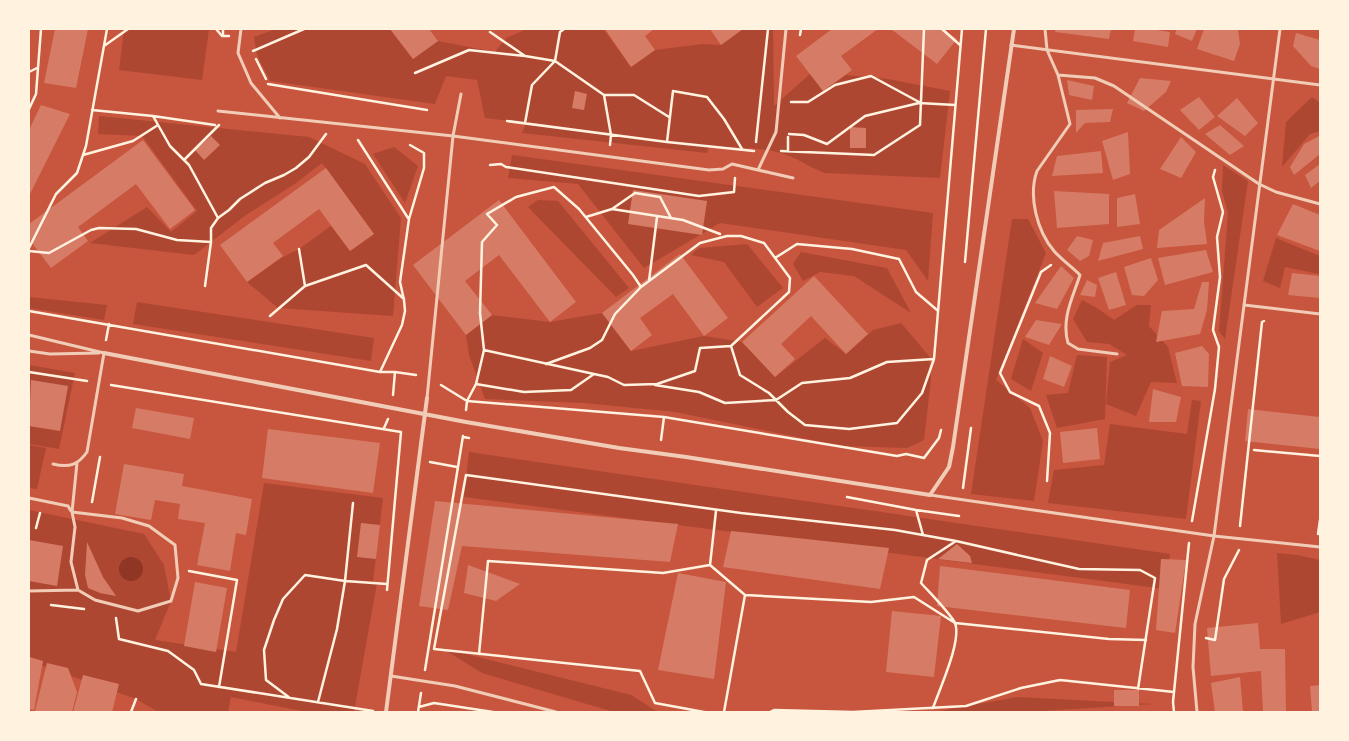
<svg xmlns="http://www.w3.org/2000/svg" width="1349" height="741" font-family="Montserrat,sans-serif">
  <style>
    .green { fill: #ae4732 }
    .water { fill: #8f3625 }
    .building { fill: #d67c66 }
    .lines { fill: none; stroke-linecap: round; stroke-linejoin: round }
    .path { stroke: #fff3e0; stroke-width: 2.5 }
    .service { stroke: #f1ccb7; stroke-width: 3 }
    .minor { stroke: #f1ccb7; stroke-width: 4 }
  </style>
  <rect width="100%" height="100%" fill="#c8553d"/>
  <path class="green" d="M124 29H209L202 80 119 70Z
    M276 29H390L413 59 438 41 495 52 506 38 527 29H602L604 30 631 67 655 50 702 44 721 45 743 29H773L774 106 810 74 823 91 846 75 888 79 950 91 940 178 825 173C808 167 795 156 777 152 756 147 731 148 709 146L707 153 522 133 526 123 485 118 477 80 446 76 435 104 270 81 257 55 254 37Z
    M1312 97 1320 103V131L1310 134 1282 167 1286 122Z
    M99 116 309 137 365 164 401 218 393 316 278 308 247 282 281 258 299 249 331 226 350 251 374 234 322 163 296 183 246 215 194 255 90 243 147 207 171 232 197 211 142 136 98 134Z
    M394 147 418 166 405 203 373 154Z
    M512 155 933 213 928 281 906 250 720 223 644 268 578 184 508 178Z
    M1223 165 1248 181 1225 339 1219 331 1228 213 1222 191Z
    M538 200 558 201 629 288 616 297 528 207Z
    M1012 219H1028L1046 253 996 380 1030 408 1043 441 1034 501 971 494Z
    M1276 238 1320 256 1319 274 1285 267 1280 288 1263 281Z
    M747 244 783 288 757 307 724 262 691 255 699 248Z
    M801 252 887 268 911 313 854 276 820 272 803 281 793 264Z
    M29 297 107 305 104 320 29 308Z
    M1082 300 1097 308 1114 320 1137 305H1151L1149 326 1168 347 1177 383 1151 382 1136 416 1106 404 1110 362 1127 355 1109 344 1087 342 1073 319Z
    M137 302 374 338 371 361 133 324Z
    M602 313 631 351 704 336 742 342 775 377 825 338 846 354 873 330 901 323 929 356 931 379 924 440 907 448 841 446 675 412 584 403 485 399 469 355 466 335 492 315 550 322Z
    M1023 339 1043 353 1031 391 1011 379Z
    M1077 355 1107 357 1105 419 1057 428 1046 395 1068 393Z
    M29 365 75 373 59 449 29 444Z
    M1192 400 1201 401 1186 519 1048 503 1054 470 1104 465 1110 424 1187 434Z
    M29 445 46 448 37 489 29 488Z
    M469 452 1170 554 1165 589 464 497Z
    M264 483 383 498 373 582 377 583 354 712H307L231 697 228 712H158L136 699 29 661V510L144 534 164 565 171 601 155 640 236 652Z
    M1277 553 1297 555 1320 560V612L1281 624Z
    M442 648 631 695 658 712H614L482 673Z
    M1017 697 1153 704 1026 712H934Z"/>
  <path class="water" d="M119 569a12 12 0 1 1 24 0a12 12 0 1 1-24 0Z"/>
  <path class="building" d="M55 29H88L76 88 44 83Z
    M390 29H429L438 41 413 59Z
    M605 29H654L645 36 655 50 631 67Z
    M710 29H743L721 45Z
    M832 29H878L841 56 852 70 823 91 796 56Z
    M891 29H943L957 39 937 64Z
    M1056 29H1111L1109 39 1055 32Z
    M1135 29H1150L1170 32 1168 47 1133 41Z
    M1177 29H1197L1192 41 1175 34Z
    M1204 29H1238L1240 44 1234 61 1197 49Z
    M1296 33 1320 40V69L1311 66 1293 46Z
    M1140 78 1171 81 1166 92 1144 111 1127 103Z
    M1067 80 1094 86 1092 100 1069 95Z
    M575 91 587 94 584 110 572 108Z
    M1199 97 1215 117 1199 130 1180 110Z
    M1237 98 1258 123 1245 136 1217 116Z
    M41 105 70 114 29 196V130Z
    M1113 109 1110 122 1085 123 1076 133V110Z
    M1220 125 1244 146 1230 155 1205 134Z
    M850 127 866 128V148H850Z
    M1128 132 1130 174 1113 180 1102 141Z
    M211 136 220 145 204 160 195 150Z
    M1319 136 1320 154 1294 175 1290 167 1304 144Z
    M1181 137 1196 152 1181 178 1160 169Z
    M143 140 195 210 170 229 136 184 78 227 88 241 51 268 29 239V224Z
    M1101 151 1103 173 1052 176 1057 156Z
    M1320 164V181L1311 188 1305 175Z
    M326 168 374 234 350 251 319 209 273 243 283 256 247 282 220 245Z
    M633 190 707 201 702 235 628 224Z
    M1054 191 1109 194V224L1057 228Z
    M1135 194 1140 224 1117 227V198Z
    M1205 198 1204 222 1207 244 1157 248 1159 230Z
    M499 200 576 302 550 322 499 255 465 281 492 315 466 335 413 265Z
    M1293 204 1320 215V251L1277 235Z
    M1077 236 1093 240 1089 256 1080 261 1067 250Z
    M1140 236 1143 249 1098 261 1103 243Z
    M1206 250 1213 272 1165 285 1158 258Z
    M680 254 728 318 704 336 673 294 640 318 652 335 631 351 602 313Z
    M1151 258 1158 280 1144 296 1132 295 1124 267Z
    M1061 266 1074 278 1057 309 1035 303Z
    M1116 272 1126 305 1109 310 1098 278Z
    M1292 273 1320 276V298L1288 295Z
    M814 276 868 334 846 354 811 316 781 344 795 359 775 377 742 342Z
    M1087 280 1097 285 1095 297 1080 295Z
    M1202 282H1209L1207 310 1200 334 1156 342 1162 311 1194 309Z
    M1036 320 1062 324 1049 345 1025 337Z
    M1202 346 1209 354 1208 387 1182 386 1175 353Z
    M1050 356 1072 366 1064 387 1043 379Z
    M31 380 68 386 60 431 29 426Z
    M1153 389 1181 397 1176 422H1149Z
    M136 408 194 418 190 439 132 428Z
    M1248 409 1320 417V449L1245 441Z
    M1097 428 1100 459 1063 463 1060 432Z
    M268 429 380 443 373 493 262 478Z
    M124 464 184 474 182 486 252 499 246 535 236 533 230 571 197 565 205 523 178 519 180 504 155 500 151 520 115 514Z
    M435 501 678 524 670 562 462 546 448 610 419 606Z
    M361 523 380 525 376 559 357 557Z
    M731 531 889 548 880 589 723 567Z
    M29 540 63 546 57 586 29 581Z
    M87 542 103 577 116 596 100 593 88 588 85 575Z
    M957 544 970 556 972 563 938 559Z
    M1161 559 1186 560 1175 633 1156 630Z
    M468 565 520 584 496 601 464 593Z
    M940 566 1130 590 1126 628 937 606Z
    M678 573 726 582 714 679 658 670Z
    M195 582 227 588 216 652 184 646Z
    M892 611 941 616 934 677 886 672Z
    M1258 623 1260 649H1285L1286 712H1263L1261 671 1211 676 1207 628Z
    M29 657 43 661 34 710 29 709Z
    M47 663 68 668 77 692 72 712 35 711Z
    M83 675 119 684 112 712H73Z
    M1240 677 1243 712H1215L1211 683Z
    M1320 685V712H1312L1310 686Z
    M1114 690H1139V706H1114Z"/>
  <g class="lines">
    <path class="path" d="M216 29 222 36
      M223 29V36H229
      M564 29 560 32 555 61 604 95 611 135 610 145
      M942 29 960 45
      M490 32 525 56 555 61
      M800 35 801 29
      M104 46 128 29
      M253 51 304 29
      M256 59 266 79
      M29 72 37 68
      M415 73 469 50 525 56
      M268 84 427 110
      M604 95H634L669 117
      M791 102H808L835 85 871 76 919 102
      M29 109 36 94 41 29
      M92 110 153 116 215 125
      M153 116 170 146 189 165 218 218
      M507 121 667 142 754 151
      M525 123 532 85 555 61
      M789 134 804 135 827 144 865 116 919 103 955 105
      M358 140 408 218
      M667 142 673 91 707 97 724 119 742 149
      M756 142 768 29
      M781 151 874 155 920 125 924 29
      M788 151V137
      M83 155 133 141 158 125
      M184 160 219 125
      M490 165 501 164 506 167 699 196 734 192 735 178
      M612 209 635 193 660 197 671 218
      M586 217 612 209 683 220 720 234
      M29 248 56 194 77 173 86 146 107 29
      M299 249 305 286
      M29 251 49 253 91 230 99 228 136 229 177 240 211 242
      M775 258 797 244 852 249 899 259 916 292 937 310
      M965 262 986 29
      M649 281 657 217
      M205 286 211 242V228L218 218 229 210 240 199 265 183 284 175 296 168 309 157 326 134
      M29 311 380 372H395L416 375
      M270 316 305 286 366 265 404 299
      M106 340 109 324
      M731 346 740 375 769 393 788 412 805 425 849 429 897 423 922 393 934 359 962 29
      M484 350 594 374 571 390 524 392 476 384 484 350 480 313 482 242 497 225 487 214 516 197 554 187 579 209 633 275 641 287 700 243 727 236H741L764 243 790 278 789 292 731 346 700 348 695 371 657 384 624 385 608 377 594 374
      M546 364 590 348 602 340 615 314 641 287
      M29 372 87 381
      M380 372 402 325 405 311 404 300 400 282 409 219 424 168V153L410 145
      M111 385 401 432 387 590
      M441 385 467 401 664 417 897 456 906 454 924 458 939 438 941 430
      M655 385 699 392 725 403 776 400 802 383 850 378 887 362 934 359
      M393 395 395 372
      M466 410 467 401 476 384
      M384 428 388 419
      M463 437 469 438
      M661 440 664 417
      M1254 450 1320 456
      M430 462 457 467
      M1047 481 1050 433 1039 406 1010 392 1000 373 1041 272 1051 265
      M963 488 971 428
      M847 497 916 510 959 516
      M92 502 100 457
      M916 510 923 535
      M716 511 710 565 745 595
      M1192 521 1215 389 1219 347 1213 330 1220 277 1217 237 1223 212 1213 177 1215 170
      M1240 526 1262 322 1264 321
      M36 528 40 513
      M1318 534 1320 520
      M189 571 237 580 219 687
      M51 605 84 609
      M116 618 119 639 168 651 194 670 201 684 373 711
      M1206 638 1215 640 1224 579 1239 550
      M479 654 488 561 663 573 710 565
      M425 670 463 436
      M290 698 266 680 264 650 274 620 283 599 305 575 345 581 353 503
      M318 702 337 629 345 581 387 584
      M419 707 434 703 493 712
      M933 708C939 690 964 637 954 621 945 608 932 595 921 583L927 560 956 541
      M131 712 136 699
      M418 712 421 693
      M704 712 655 703 640 671 434 649 466 475 741 513 895 530 956 541 1079 569 1140 570 1155 578 1138 689
      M724 712 745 595 871 602 914 597 955 623 1109 639 1146 640
      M770 712 774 710 853 712 966 706 1021 688 1060 680 1174 692
      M1174 712 1173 702 1189 543"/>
    <path class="service" d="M241 29 238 53 251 83 280 118
      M1045 29 1047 50 1058 75 1070 124 1037 171C1028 196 1037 231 1054 251 1062 260 1072 267 1080 275 1073 297 1061 319 1068 343L1078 349 1117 354
      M1011 45 1320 85
      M1058 75 1095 78 1114 86 1259 184 1276 192 1320 204
      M218 111 453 136 709 170 723 169 732 164 793 178
      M758 170 776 132 786 29
      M1244 305 1320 314
      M29 335 104 353
      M29 351 50 354 99 353
      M427 398 453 136 461 94
      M77 463 72 512 75 527 71 562 78 590
      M53 464C69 468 78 465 87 452L104 353
      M930 495 1214 536 1320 547
      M29 498 68 506 71 511
      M29 591 78 590 95 600 138 611 171 601 178 578 175 545 149 526 122 518 72 512
      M391 676 455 686 556 712
      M1197 712 1193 667 1195 624 1214 536 1280 29"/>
    <path class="minor" d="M104 353 466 422 619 448 686 457 930 495 949 467 953 447 1014 29
      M386 712 427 398"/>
  </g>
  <rect width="1349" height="741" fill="none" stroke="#fff3e0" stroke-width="60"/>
</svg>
